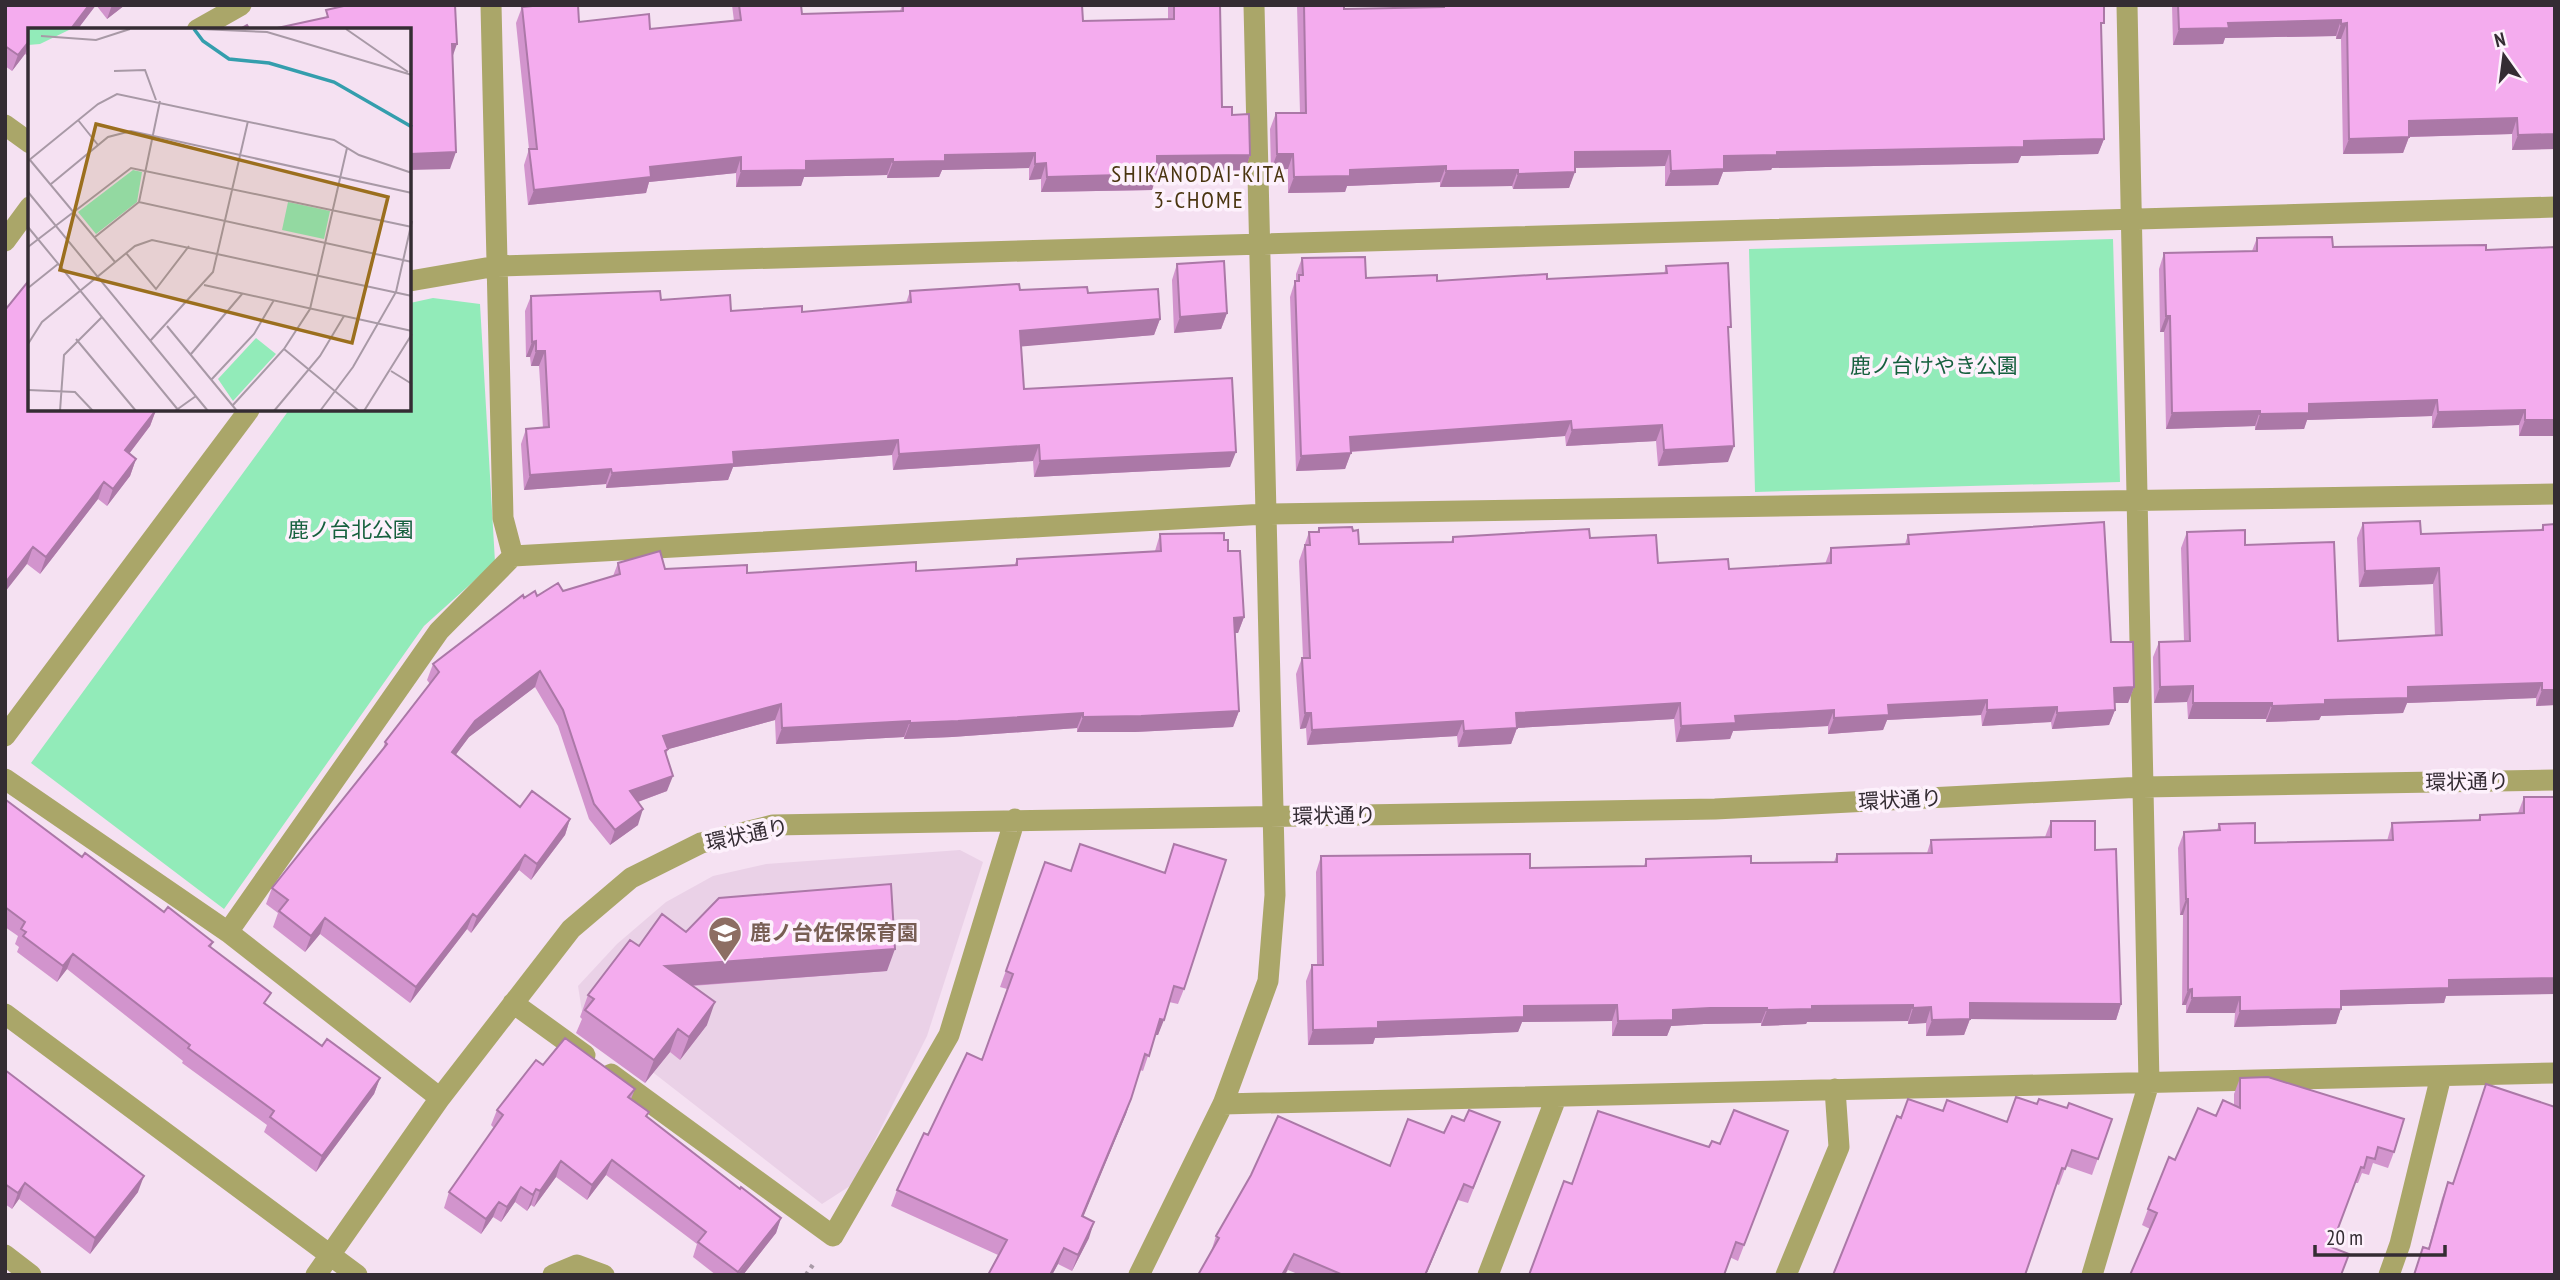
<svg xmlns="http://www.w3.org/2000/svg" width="2560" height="1280" font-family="'PT Sans Narrow','Noto Sans JP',sans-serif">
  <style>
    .built { fill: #ead1e7 }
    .green { fill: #92ebb9 }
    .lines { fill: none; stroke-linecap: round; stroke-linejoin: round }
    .path { stroke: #a99aa7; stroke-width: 4.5; stroke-dasharray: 3.5 5; stroke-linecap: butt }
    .minor { stroke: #aaa669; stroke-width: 21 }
    .wall { fill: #d294cd }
    .shaded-wall { fill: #ab78a7 }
    .building { fill: #f4acee; stroke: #ab78a7; stroke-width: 2 }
    .labels { text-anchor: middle; stroke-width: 7; stroke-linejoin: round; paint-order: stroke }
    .park-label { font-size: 21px; fill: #16603e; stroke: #fdf1fc }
    .street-label { font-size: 21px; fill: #342c33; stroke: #fdf1fc }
    .education-label { font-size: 21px; font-weight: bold; fill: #785e54; stroke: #fdf1fc; text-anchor: start }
    .neighbourhood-label { font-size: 23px; letter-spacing: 2px; fill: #4a3510; stroke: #fdf1fc }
    .inset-river { fill: none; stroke: #349ead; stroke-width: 3.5 }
    .inset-road { fill: none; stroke: #a899a6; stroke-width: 2 }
    .view { fill: #9b6f1e; fill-opacity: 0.15; stroke: #9b6f1e; stroke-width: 3.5 }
    .inset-edge { fill: none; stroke: #342c33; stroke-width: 3.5 }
  </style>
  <rect width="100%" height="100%" fill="#f5e1f2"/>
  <path class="built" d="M960 850 983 862 927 1036 853 1184 822 1204 583 1018 578 986 617 944 666 902 713 876 766 864Z"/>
  <path class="green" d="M2113 239 2120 482 1755 492 1749 249Z
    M433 298 480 304 495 562 424 626 224 909 31 763 289 410H410V303Z"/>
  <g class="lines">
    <path class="path" d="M806 1275 814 1263"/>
    <path class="minor" d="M491 5 503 518 513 556
      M197 30 241 5
      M5 125 30 143
      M5 241 30 207
      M410 281 497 266 2555 207
      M5 736 249 410
      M5 779 228 932 440 1098
      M228 932 439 631 513 556 1266 514 2555 494
      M513 1003 585 1055
      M5 1014 357 1275
      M611 1074 833 1236 949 1035 1015 819
      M1223 1104 2555 1073
      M5 1255 31 1275
      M316 1275 440 1098 571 929 631 878 701 843 773 825 1715 809 2143 787 2555 780
      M553 1275 577 1265 604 1275
      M1139 1275 1223 1104 1268 981 1275 895 1254 5
      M1488 1275 1556 1098
      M1786 1275 1839 1147 1835 1089
      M2092 1275 2149 1083 2127 5
      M2389 1275 2400 1244 2441 1076"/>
  </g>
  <path class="wall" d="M5 5H96L77 30H30V57L25 54 12 71 5 66Z
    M96 5H125L107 19Z
    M732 5H801L802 14 900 11 902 5H1082L1083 21 1168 19V5H1220L1222 107 1232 115 1250 155 1245 170 1157 172V174L1152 190 1041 192V179L1029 180V168L942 170 939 177 887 178V175L804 177 801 186 736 187V173L649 182 646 193 528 205 524 165 529 149 516 23 522 7 579 22 650 29 734 21Z
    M1297 5H1344V9L1443 7V5L2101 32 2104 139 2098 154 2021 156 2018 163 1772 168 1771 170 1723 172 1718 185 1665 186V166L1575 168 1569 188 1513 189 1512 186 1440 187V182L1347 186 1345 192 1288 193V169L1271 170 1270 129 1276 113H1300Z
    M2172 5H2555V149L2512 150V134L2409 137 2403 153 2343 154 2341 39H2336V36L2225 38 2223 44 2173 45Z
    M2257 238 2333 247 2486 250 2555 436H2519V425L2432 428V416L2307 420 2304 429 2255 430V426L2166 429 2164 332H2160L2159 269 2164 253 2252 251Z
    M1302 258 1366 278 1437 281 1547 279 1664 274 1666 266 1728 335V462L1658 466 1656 441 1566 446 1565 436 1351 452 1345 469 1296 471 1290 297 1295 281H1296V274Z
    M1177 264 1227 313 1221 329 1174 333 1172 280Z
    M1020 290 1088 293 1160 319 1154 335 1021 346 1024 389 1230 467 1034 477 1033 461 893 470 892 455 733 467 728 480 606 488V484L524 490 521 444 526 429 543 428 539 366H531L530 357H526L525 311 531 296 661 300 731 311 802 312 906 303 910 291Z
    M30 410H156L150 426 129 454 136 459 130 476 107 506 98 499 40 574 27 564Z
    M2363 523 2421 534 2541 530 2543 525 2555 705 2536 706V698L2407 703 2403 713 2321 716 2319 720 2266 722V719H2188L2187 702 2154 703 2153 657 2159 642 2184 641 2181 548 2187 532 2245 545 2338 641 2435 636 2433 584 2359 587 2357 538Z
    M1319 528 1353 531 1359 544 1451 542 1453 537 1590 538 1658 563 1729 569 1825 564 1831 548 1905 544 1908 535 2111 642 2134 687 2128 703H2115V710L2109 725 2052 729 2051 722 1982 726 1981 715 1887 720 1883 730 1828 734V726L1733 731 1730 739 1676 742 1674 719 1517 728 1511 744 1458 747 1457 736 1307 745 1306 728 1300 729 1296 674 1302 658H1303L1299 561 1309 532H1317Z
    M1160 534 1224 540 1228 551 1244 617 1238 633H1235L1239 711 1233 727 1135 732H1077V728L952 737 904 739V737L776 744 775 720 668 749 666 755 667 791 638 802V825L610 845 589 819 558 726 535 687 469 737 455 755 520 807 570 819 565 835 531 880 519 870 471 933 467 929 410 1003 320 934 305 952 273 927 278 913 266 904 272 888 383 749 385 742 430 684 427 680 433 664 524 598 563 591 613 576 618 563 665 569 747 573 916 571 1014 566 1017 559 1155 551Z
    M2524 797H2555L2446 996 2444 1003 2341 1006 2336 1024 2234 1027 2235 1013H2186V1005H2182L2183 915H2180L2178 848 2184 832 2217 830 2219 824 2255 843 2387 841 2392 823 2478 820 2480 815 2518 813Z
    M5 801 82 857 164 912 213 942 211 947 267 1005 322 1046 380 1078 374 1094 316 1172 264 1132 267 1125 182 1063 183 1061 67 969 57 982 17 952 19 947 15 944 18 936 5 927Z
    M2051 821 2095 850 2121 1004 2116 1020 1970 1019 1964 1035 1926 1036V1023L1908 1024V1021L1807 1022 1806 1024 1761 1026V1023L1704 1024 1671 1026 1667 1036H1612V1021L1522 1022 1518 1032 1375 1038 1373 1044 1308 1045 1306 981 1312 965H1317L1316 872 1321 856 1530 868 1644 866 1646 859 1751 863 1834 862 1837 854 1927 853 1931 840 2045 837Z
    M1174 844 1184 989 1178 1004 1169 1002 1158 1035H1155L1143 1071 1140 1070 1126 1114 1083 1216 1089 1238 1072 1271 1058 1264 1052 1275H988L998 1255 891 1206 897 1190 928 1135 982 1060 1007 989 1000 987 1045 862 1071 871 1165 873Z
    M686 932 887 971 692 986 707 1025 680 1060 670 1052 645 1083 576 1033 582 1019 580 1017 588 995 639 946Z
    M543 1065 635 1089 631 1099 649 1112 647 1117 740 1189 781 1218 776 1233 743 1275H716L693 1257 697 1244 606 1175 587 1200 556 1177 534 1207 531 1205 527 1211 515 1202 501 1222 493 1217 481 1234 444 1208 449 1192 494 1128 491 1125 497 1110Z
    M5 1070 138 1192 90 1254 19 1199 12 1209 5 1204Z
    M2240 1078 2394 1152 2388 1168 2373 1163 2369 1175 2362 1173 2358 1183H2356L2150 1229 2142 1225 2148 1209 2175 1160 2216 1116 2234 1105V1094Z
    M2037 1104 2067 1108 2112 1119 2092 1175 2066 1166 2059 1185 1901 1118 1942 1111 2007 1122Z
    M1464 1121 1500 1122 1468 1203 1458 1200 1426 1275H1300L1288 1270 1285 1275H1198L1211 1252 1216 1236 1390 1166Z
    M1788 1131 1738 1261 1572 1184 1720 1144Z
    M2448 1182 2452 1184 2555 1275 2428 1249 2442 1198Z"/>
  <path class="shaded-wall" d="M89 5H96L77 30H70Z
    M112 5H125L107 19Z
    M2341 20 2336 36 2225 38 2223 44 2173 45 2179 29 2228 23Z
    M2347 23 2341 39H2336L2341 24Z
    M30 40 25 54 12 71 18 55Z
    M452 44H457L451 61Z
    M2517 118 2512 134 2403 137 2409 121Z
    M2555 133V149L2512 150 2518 135Z
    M2409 137 2403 153 2343 154 2349 139Z
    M2104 139 2098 154 2021 156 2018 163 1772 168 1771 170 1723 172 1718 185 1665 186 1671 171 1724 156 1777 152 2024 141Z
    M1670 151 1665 166 1569 168 1575 152Z
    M456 152 450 169 410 170V154Z
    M1035 153 1029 168 942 170 939 177 887 178 893 162 945 155Z
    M1277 154H1293L1288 169 1271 170Z
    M1250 155 1245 170 1151 172 1157 156Z
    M741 157 736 173 649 182 646 193 528 205 534 190 650 167Z
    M893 159 887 175 804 177 801 186 736 187 741 171 806 161Z
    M1046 163 1041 179 1029 180 1035 164Z
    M1446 166 1440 182 1347 186 1345 192 1288 193 1294 177 1350 170Z
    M1518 170 1512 186 1440 187 1446 171Z
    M1575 172 1569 188 1513 189 1518 174Z
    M1157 174 1152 190 1041 192 1047 177Z
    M1227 313 1221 329 1174 333 1180 317Z
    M2166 316H2170L2164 332H2160Z
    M1160 319 1154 335 1015 347 1020 331Z
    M536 341 530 357H526L532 342Z
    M536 351H545L539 366H531Z
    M2437 400 2432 416 2307 420 2304 429 2255 430 2260 414 2309 404Z
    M156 410 150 426 119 467 125 450Z
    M2525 410 2519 425 2432 428 2438 412Z
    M2260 411 2255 426 2166 429 2172 413Z
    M2525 420H2555V436H2519Z
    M1571 421 1565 436 1344 452 1350 437Z
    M1662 425 1656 441 1566 446 1572 430Z
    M898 440 892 455 733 467 728 480 606 488 612 473 733 452Z
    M1039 445 1033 461 893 470 899 454Z
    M1734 446 1728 462 1658 466 1664 450Z
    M1236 452 1230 467 1034 477 1040 461Z
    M1351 453 1345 469 1296 471 1301 456Z
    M136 459 130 476 107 506 113 489Z
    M611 469 606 484 524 490 530 475Z
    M104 482 98 499 40 574 46 557Z
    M33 547 27 564 5 592V583Z
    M2439 568 2433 584 2359 587 2365 571Z
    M1244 617 1238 633H1228L1234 618Z
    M540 671 535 687 469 737 446 768 452 752 475 721Z
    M2542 683 2536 698 2407 703 2403 713 2321 716 2319 720 2266 722 2272 706 2325 700 2408 687Z
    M2193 686 2187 702 2154 703 2160 687Z
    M2134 687 2128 703H2108L2114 688Z
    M2542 690H2555V705L2536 706Z
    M1987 700 1981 715 1887 720 1883 730 1828 734 1834 718 1888 705Z
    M1680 703 1674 719 1517 728 1511 744 1458 747 1464 731 1516 713Z
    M2193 703H2272L2266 719H2188Z
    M781 704 775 720 658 752 663 736Z
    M2057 707 2051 722 1982 726 1987 710Z
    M1834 710 1828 726 1733 731 1730 739 1676 742 1681 726 1735 716Z
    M2115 710 2109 725 2052 729 2057 713Z
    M1239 711 1233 727 1135 732H1077L1083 717Z
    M1083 713 1077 728 952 737 904 739 910 723Z
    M1305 713H1311L1306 728 1300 729Z
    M910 721 904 737 776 744 782 728Z
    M1463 721 1457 736 1307 745 1312 730Z
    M673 776 667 791 624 807 630 791Z
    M643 809 638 825 610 845 615 830Z
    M570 819 565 835 531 880 537 864Z
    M525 855 519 870 471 933 477 917Z
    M2186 899H2188L2183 915H2180Z
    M473 914 467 929 410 1003 416 987Z
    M325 918 320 934 305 952 311 936Z
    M895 949 887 971 657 988 665 966Z
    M73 954 67 969 57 982 63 966Z
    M2555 978V994L2446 996 2444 1003 2336 1006 2341 991 2449 980Z
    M2192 989 2186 1005H2182L2188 990Z
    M2240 997 2235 1013H2186L2192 998Z
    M715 1002 707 1025 680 1060 689 1037Z
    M1970 1003 2121 1004 2116 1020 1964 1019Z
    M1617 1005 1612 1021 1522 1022 1518 1032 1375 1038 1373 1044 1308 1045 1313 1030 1524 1006Z
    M1913 1005 1908 1021 1807 1022 1806 1024 1761 1026 1767 1010 1812 1006Z
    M1931 1007 1926 1023 1908 1024 1913 1008Z
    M1710 1008H1767L1761 1023 1704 1024 1671 1026 1667 1036H1612L1618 1021 1673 1010Z
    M2341 1009 2336 1024 2234 1027 2240 1011Z
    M1160 1019 1164 1020 1158 1035H1154Z
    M1970 1019 1964 1035 1926 1036 1932 1020Z
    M678 1029 670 1052 645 1083 654 1060Z
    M380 1078 374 1094 316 1172 322 1156Z
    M1131 1099 1126 1114 1077 1232 1082 1216Z
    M612 1160 606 1175 587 1200 592 1185Z
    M561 1161 556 1177 534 1207 540 1191Z
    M144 1176 138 1192 90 1254 95 1238Z
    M25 1183 19 1199 12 1209 18 1193Z
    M1464 1184 1426 1275H1425Z
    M521 1187 515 1202 501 1222 507 1207Z
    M536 1189 531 1205 527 1211 533 1195Z
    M499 1202 493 1217 481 1234 486 1219Z
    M781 1218 776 1233 743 1275H737Z
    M1094 1222 1089 1238 1072 1271 1078 1255Z
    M1064 1248 1058 1264 1052 1275H1050Z
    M1294 1254 1285 1275H1282Z"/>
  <path class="building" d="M5 5H89L70 30H30V40L18 55 5 46Z
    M348 5H455L457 44H452L456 152 410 154V30H268L328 17 326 10Z
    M543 5H578L579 22 649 14 650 29 741 20 739 5H801L802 14 903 11V5H1082L1083 21 1174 19V5H1220L1222 107H1232V115L1249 114 1250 155 1157 156V174L1047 177 1046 163 1035 164V153L945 155V161L893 162V159L806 161V170L741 171V157L650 167 651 177 534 190 529 149H537L522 7Z
    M1304 5H1344V9L1444 7V5H2104V23H2101L2104 139 2024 141V147L1777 152V155L1724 156V169L1671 171 1670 151 1575 152V172L1518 174V170L1446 171V166L1350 170V176L1294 177 1293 154H1277L1276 113H1306Z
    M2178 5H2555V134L2518 135 2517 118 2409 121V137L2349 139 2347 23 2341 24V20L2228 23 2229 28 2179 29Z
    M247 25 250 30H238Z
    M2332 237 2333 247 2486 245V250L2555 247V420H2525V410L2438 412 2437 400 2309 404V413L2260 414V411L2172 413 2170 316H2166L2164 253 2257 251V238Z
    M1365 257 1366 278 1437 275V281L1547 274V279L1667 273 1666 266 1728 263 1731 327H1728L1734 446 1664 450 1662 425 1572 430 1571 421 1350 437 1351 453 1301 456 1295 281H1299V275H1303L1302 258Z
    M1224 261 1227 313 1180 317 1177 264Z
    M30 279V410H156L125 450 136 459 113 489 104 482 46 557 33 547 5 583V310Z
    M1019 284 1020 290 1087 287 1088 293 1158 289 1160 319 1020 331 1024 389 1232 378 1236 452 1040 461 1039 445 899 454 898 440 733 452 734 464 612 473 611 469 530 475 526 429 549 427 545 351H536V341L532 342 531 296 660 291 661 300 730 295 731 311 802 306V312L911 302 910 291Z
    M2420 521 2421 534 2543 530V525L2555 524V690H2542V683L2408 687V698L2325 700V704L2272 706V703H2193V686L2160 687 2159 642 2190 641 2187 532 2245 530V545L2334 542 2338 641 2442 635 2439 568 2365 571 2363 523Z
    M2104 522 2111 642H2133L2134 687 2114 688 2115 710 2057 713V707L1987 710V700L1888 705 1889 715 1834 718V710L1735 716 1736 723 1681 726 1680 703 1516 713 1517 728 1464 731 1463 721 1312 730 1311 713H1305L1302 658H1310L1305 545H1310L1309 532H1319V528L1352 527 1353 531 1358 530 1359 544 1453 542V537L1589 529 1590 538 1656 535 1658 563 1728 559 1729 569 1831 563V548L1909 544 1908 535Z
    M1224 533V540H1228V551H1240L1244 617 1234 618 1239 711 1141 716 1083 717V713L958 721 910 723V721L782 728 781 704 663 736 668 749 665 751 673 776 630 791 643 809 615 830 594 804 563 710 540 671 475 721 452 752 520 807 532 791 570 819 537 864 525 855 477 917 473 914 416 987 325 918 311 936 279 911 288 900 272 888 387 744 385 742 439 672 433 664 523 595 524 598 535 591 537 596 558 583 563 591 620 574 618 563 660 551 665 569 747 565V573L916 562V571L1017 565V559L1161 551 1160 534Z
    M2524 797H2555V978L2449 980V988L2341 991V1009L2240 1011V997L2192 998V989L2188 990V899H2186L2184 832 2220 830 2219 824 2255 823V843L2393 840 2392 823 2480 820V815L2524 813Z
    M6 800 82 857 85 853 164 912 168 907 213 942 209 946 271 993 264 1003 322 1046 327 1039 380 1078 322 1156 270 1117 274 1111 188 1048 190 1045 73 954 63 966 23 936 26 932 21 929 25 922 5 907Z
    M2051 821H2095V850L2116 849 2121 1004 1970 1003V1019L1932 1020 1931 1007 1913 1008V1005L1812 1006V1009L1767 1010V1008H1710L1673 1010V1020L1618 1021 1617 1005 1524 1006V1017L1378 1022V1028L1313 1030 1312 965H1323L1321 856 1530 854V868L1646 866V859L1751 856V863L1837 862V854L1932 853 1931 840 2051 837Z
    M1080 844 1165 873 1174 844 1226 860 1184 989 1174 986 1164 1020 1160 1019 1149 1056 1145 1054 1131 1099 1082 1216 1094 1222 1078 1255 1064 1248 1050 1275H988L1007 1240 897 1190 924 1133 928 1135 967 1053 982 1060 1013 974 1006 971 1045 862 1071 871Z
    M891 884 895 949 665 966 715 1002 689 1037 678 1029 654 1060 585 1010 594 999 588 995 630 940 639 946 662 914 686 932 719 898Z
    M565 1038 635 1089 628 1097 649 1112 646 1116 740 1189 741 1187 781 1218 738 1272 698 1242 706 1232 612 1160 592 1185 561 1161 540 1191 536 1189 533 1195 521 1187 507 1207 499 1202 486 1219 449 1192 503 1115 497 1110 536 1060 543 1065Z
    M5 1070 144 1176 95 1238 25 1183 18 1193 5 1184Z
    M2268 1077 2404 1119 2394 1152 2378 1147 2375 1159 2367 1157 2364 1168 2361 1167 2331 1247 2349 1254 2341 1275H2130L2157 1213 2148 1209 2169 1157 2175 1160 2198 1108 2216 1116 2223 1100 2240 1108V1078Z
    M2486 1084 2555 1107V1275H2414L2423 1247 2429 1249 2448 1182 2453 1184Z
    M2016 1097 2037 1104 2039 1099 2067 1108 2069 1103 2112 1119 2098 1159 2072 1150 2065 1169 2062 1168 2025 1275H1833L1897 1116 1901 1118 1908 1099 1943 1111 1947 1100 2007 1122Z
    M1469 1110 1500 1122 1473 1188 1464 1184 1425 1275H1343L1294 1254 1282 1275H1198L1219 1238 1216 1236 1251 1175 1278 1116 1390 1166 1408 1119 1444 1133 1452 1116 1464 1121Z
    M1734 1110 1788 1131 1744 1245 1736 1242 1724 1275H1529L1564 1181 1572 1184 1598 1111 1709 1147 1712 1141 1720 1144Z"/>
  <defs>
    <g id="school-pin" transform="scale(1.75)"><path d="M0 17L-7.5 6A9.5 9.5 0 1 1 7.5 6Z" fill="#8d6e63" stroke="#fdf1fc"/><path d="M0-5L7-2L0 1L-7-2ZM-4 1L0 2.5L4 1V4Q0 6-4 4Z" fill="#fff"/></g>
  </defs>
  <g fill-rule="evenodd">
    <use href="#school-pin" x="725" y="933"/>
  </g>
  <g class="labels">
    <g class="park-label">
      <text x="1934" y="373">鹿ノ台けやき公園</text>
      <text x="351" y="537">鹿ノ台北公園</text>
    </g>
    <g class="street-label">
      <text transform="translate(2467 782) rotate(-1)" y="7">環状通り</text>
      <text transform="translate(1900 800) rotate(-3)" y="7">環状通り</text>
      <text transform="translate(1334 816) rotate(-1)" y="7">環状通り</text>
      <text transform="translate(747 835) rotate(-12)" y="7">環状通り</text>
    </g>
    <g class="education-label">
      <text x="750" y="940">鹿ノ台佐保保育園</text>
    </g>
    <g class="neighbourhood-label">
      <text x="1199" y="182">SHIKANODAI-KITA<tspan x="1199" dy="26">3-CHOME</tspan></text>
    </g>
  </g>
  <g transform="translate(28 28)">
    <rect width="383" height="383" fill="#f5e1f2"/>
    <path d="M0 1H43L12 16 0 17ZM105 142 114 144 109 174 68 206 50 184ZM260 174 302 183 296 211 254 202ZM228 310 248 326 205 373 190 351Z" fill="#92ebb9"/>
    <path class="inset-river" d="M166 1 175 13 201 31 241 35 306 54 384 99"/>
    <path class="inset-road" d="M172 1 239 4 384 47M318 1 380 44M13 8 68 12 102 1M86 43 117 42 128 72M50 92 70 117M2 132 87 234M0 133 70 76 89 66 306 112 331 127 384 145M23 156 80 109 103 103 384 165M0 164 180 383M111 174 132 73M0 199 151 383M67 209 111 174 384 234M0 219 103 140 384 199M98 225 128 261 161 218M176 257 384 303M0 260 30 236M139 298 209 383M48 311 108 383M123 312 185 244 220 93M0 316 14 294 107 218 124 212 384 268M256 321 331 383M163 326 214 266M363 343 384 356M183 352 226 306 246 272M0 362 47 364 65 383M205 377 256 321 282 281 319 120M32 383 36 327 74 289M147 383 168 368M246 383 292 328 316 288M292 383 325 339 368 264 384 193M336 383 384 306"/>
    <path class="view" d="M68 96 360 169 324 315 32 242Z"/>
    <rect width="383" height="383" class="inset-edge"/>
  </g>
  <rect width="2560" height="1280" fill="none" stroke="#342c33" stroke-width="14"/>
  <g transform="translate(2504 56) rotate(346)" stroke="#fdf1fc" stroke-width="5" paint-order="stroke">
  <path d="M0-5L12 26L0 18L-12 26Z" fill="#342c33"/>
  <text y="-10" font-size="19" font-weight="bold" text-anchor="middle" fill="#342c33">N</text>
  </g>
  <path d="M2315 1245v10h130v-10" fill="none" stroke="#342c33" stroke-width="3.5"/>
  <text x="2326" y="1245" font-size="21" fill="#342c33" stroke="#fdf1fc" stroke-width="5" paint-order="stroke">20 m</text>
</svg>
